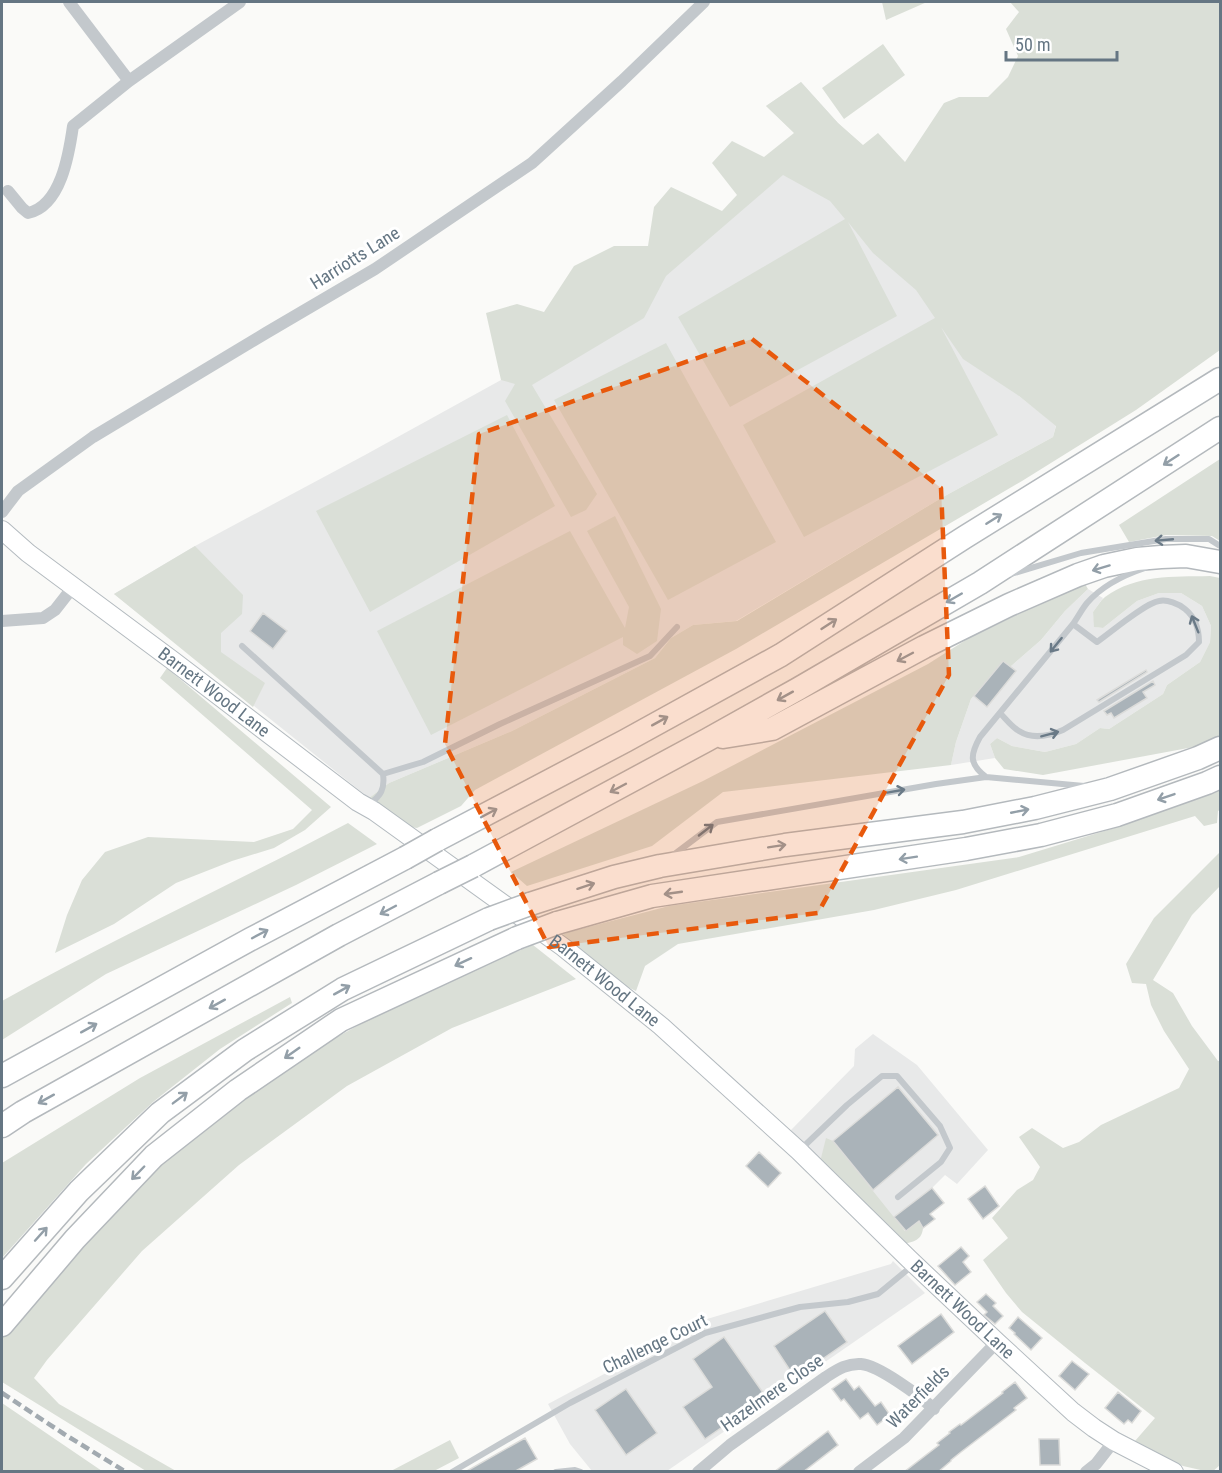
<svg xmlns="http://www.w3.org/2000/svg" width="1222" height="1473" font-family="'Roboto Condensed',sans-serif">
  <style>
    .built { fill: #e8e9e9 }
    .green { fill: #dadfd7 }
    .building { fill: #aab3b9; stroke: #dcdcda; stroke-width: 1.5 }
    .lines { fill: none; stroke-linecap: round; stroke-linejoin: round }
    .secondary-casing { stroke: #b3babf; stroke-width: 20 }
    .highway-casing { stroke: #b4b9bd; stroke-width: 25 }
    .lane { stroke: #c3c8cc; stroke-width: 6 }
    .street { stroke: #c3c8cc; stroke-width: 12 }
    .secondary { stroke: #fff; stroke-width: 18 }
    .highway { stroke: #fff; stroke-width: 22 }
    .rail { stroke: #a2aab0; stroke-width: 4.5; stroke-dasharray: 9 4.5; stroke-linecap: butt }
    .highway-bridge-casing { stroke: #b4b9bd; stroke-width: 25; stroke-linecap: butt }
    .highway-bridge { stroke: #fff; stroke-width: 22 }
    .oneway { stroke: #939fa8 }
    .oneway2 { stroke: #6a7a87 }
    .marked { fill: #e8590c; fill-opacity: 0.2; stroke: #e8590c; stroke-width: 4.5; stroke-dasharray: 12 8; stroke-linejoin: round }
    .labels { text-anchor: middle; stroke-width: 6; stroke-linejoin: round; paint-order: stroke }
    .street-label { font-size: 18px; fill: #657683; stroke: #fff }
  </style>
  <rect width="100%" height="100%" fill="#fafaf8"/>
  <path class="built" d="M1220 2 1019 396 1056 425 1053 437 943 497 736 621 693 625 671 638 655 658 512 731 389 783 369 798 114 594 195 546 365 455 501 380 594 326 811 148 766 106 801 82 838 123 913 191 994 134Z
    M1088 589 1103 598 1093 612 1095 627 1103 628 1137 601 1159 593H1181L1202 606 1211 626 1210 642 1200 662 1167 685 1163 694 1109 729 1100 728 1076 744 1045 752 1012 746 997 738 990 744 995 758 951 765 956 742 971 699 1003 661 1010 667 1041 640 1065 611Z
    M873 1034 917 1065 988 1150 957 1184 945 1175 932 1188 883 1226 789 1135 791 1130 854 1066 855 1049Z
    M893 1261 925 1293 667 1471H592L570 1444 548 1404 707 1319 891 1264Z"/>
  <path class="green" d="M882 2H927L886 20Z
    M1010 2H1220V350L1136 410 1022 481 736 649 475 790 461 806 417 828 403 826 369 798 389 783 512 731 655 658 671 638 693 625 737 621 943 497 1053 437 1056 426 1019 396 963 359 941 327 998 435 804 537 743 425 935 318 916 290 873 253 848 222 897 316 730 407 678 317 845 219 830 201 783 175 666 276 644 318 532 385 597 494 586 510 571 517 505 401 515 384 501 380 486 313 517 304 544 312 574 266 614 246H648L654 207 671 187 722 211 737 195 712 163 732 141 764 157 794 133 766 106 801 82 838 123 863 145 878 133 905 162 944 103 959 97H988L1008 77 1018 56 1006 29 1019 12Z
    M883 44 905 75 844 119 822 88Z
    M666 343 776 542 668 600 554 400Z
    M507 415 555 506 370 612 316 511Z
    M1220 459V541L1212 536 1166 535 1129 542 1119 525Z
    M615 516 661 609 657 641 637 654 623 645V637L431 735 377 631 570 531 625 628 629 607 587 531Z
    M195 546 243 595 242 614 221 633V652L265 683 253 707 114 594Z
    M1210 576 1220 578V736L1199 746 1043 775 1004 769 995 758 990 744 997 738 1012 746 1045 752 1076 744 1100 728 1109 729 1163 694 1167 685 1200 662 1210 642 1211 626 1202 606 1181 593H1159L1137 601 1103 628 1094 627 1093 612C1097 607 1100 601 1105 597 1137 574 1172 577 1210 576Z
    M1085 584 1088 589 1065 611 1041 640 1010 667 1003 661 971 699 956 742 951 765 723 792 652 846 527 886 511 872 703 781 928 664 969 638 1056 596Z
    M167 668 331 807 305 830 274 848 232 861 176 883 114 924 55 953 67 915 82 880 105 852 148 837 254 842 293 829 312 810 160 678Z
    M1220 790V810L1218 811 1217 823 1204 826 1195 816 956 890 874 910 678 944 645 966 636 991 619 983 562 935 569 932 669 906 1019 857 1124 825Z
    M348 823 377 844 296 885 106 974 2 1040V1001C115 938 233 884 348 823Z
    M1220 852V886L1192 915 1153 980 1173 993 1192 1026 1218 1061H1220V1465L1212 1472 1205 1471 1183 1466 1135 1441 1155 1418 1085 1363 1022 1312 1006 1293 983 1260 1008 1238 992 1218 1017 1190 1033 1180 1040 1167 1019 1137 1032 1128 1063 1148 1079 1142 1101 1125 1179 1088 1189 1069 1164 1031 1151 1005 1146 984 1132 983 1126 964 1154 918Z
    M533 945 576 979 452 1028 347 1086 239 1165 142 1251 47 1360 34 1378 59 1404 176 1471H146L2 1382V1337L16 1318 181 1143 303 1056 420 991Z
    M290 997 292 1003 220 1049 153 1102 86 1164 2 1258V1163L140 1078Z
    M826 1138 833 1141 905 1231 919 1221 923 1228C922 1240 914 1242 903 1244L828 1174 821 1158Z
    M2 1403 102 1471H2Z
    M450 1440 459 1458 434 1471H391Z"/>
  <path class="building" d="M263 613 287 631 273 649 250 631Z
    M1003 661 1016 671 987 707 974 696Z
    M1146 670 1147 672 1099 702 1097 700Z
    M1153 681 1155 685 1143 692 1147 698 1114 718 1111 713 1107 715 1104 711Z
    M898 1087 938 1135 873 1190 833 1141Z
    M759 1152 781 1173 768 1187 746 1166Z
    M985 1186 999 1206 983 1219 968 1199Z
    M932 1188 944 1203 930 1214 935 1219 923 1228 919 1221 906 1231 894 1217Z
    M961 1247 969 1256 963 1262 971 1272 955 1285 938 1266Z
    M986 1294 996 1303 993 1306 1003 1316 995 1324 984 1315 987 1312 977 1302Z
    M825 1311 847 1342 795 1378 774 1346Z
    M941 1314 954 1332 912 1364 898 1346Z
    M1018 1317 1042 1338 1031 1350 1014 1334 1015 1333 1009 1328Z
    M724 1337 766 1397 705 1439 683 1407 712 1387 693 1359Z
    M1072 1361 1089 1374 1075 1390 1059 1376Z
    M846 1379 854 1390 859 1386 875 1406 881 1402 890 1415 877 1425 868 1413 860 1419 844 1399 841 1401 832 1389Z
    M1015 1382 1027 1398 1014 1408 1016 1410 961 1452 951 1460V1461L938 1472H904L939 1445 937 1443 950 1433 949 1432 960 1424 961 1425 1003 1393 1002 1392Z
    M626 1389 657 1433 626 1455 595 1410Z
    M1118 1392 1141 1411 1132 1423 1128 1420 1124 1424 1105 1408Z
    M828 1431 838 1445 803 1472H774Z
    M525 1438 537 1459 514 1472H465Z
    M1039 1439H1059L1060 1465H1040Z"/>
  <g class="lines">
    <g class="secondary-casing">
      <g id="secondary">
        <path id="s1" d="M2 530 28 553 172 660 358 802 374 811 563 947 661 1026 799 1151 909 1259 997 1342 1073 1412 1094 1428 1114 1441 1174 1472"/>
      </g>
    </g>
    <g class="highway-casing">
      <path id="highway" d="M723 737 772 729 924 647 1009 605 1078 575 1104 566 1137 559 1161 557 1186 556 1220 562
        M437 840 625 741 781 655 965 537 1220 379
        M473 866 707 740 798 689 980 583 1220 428
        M530 904 614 877 660 866 785 845 963 822 1035 808 1110 789 1198 758 1220 748
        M557 923 652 896 966 849 1041 835 1117 815 1207 783 1220 777
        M2 1076 251 939 405 858
        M2 1126 23 1112 339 935 439 883
        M2 1278 79 1191 160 1113 245 1050 343 989 489 919
        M2 1325 75 1239 154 1156 238 1090 341 1020 517 938"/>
    </g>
    <path class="lane" d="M1011 574 1081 553 1166 539H1209L1220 546
      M242 646 383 774C385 789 381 796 369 804
      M1000 713C1006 719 1012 727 1019 731 1033 740 1049 736 1063 730L1186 655 1199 642C1199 629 1196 618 1185 609 1179 604 1167 599 1159 601 1145 603 1110 633 1097 642L1073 624
      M383 774 423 762 500 724 650 656 677 627
      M986 777C969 764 970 755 980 737L1073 624C1078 617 1082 609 1087 603 1101 587 1124 575 1145 568
      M672 856 717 822 936 784 986 777 1084 786
      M801 1149 847 1105 882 1076H897L940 1126 950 1148 941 1162 898 1197
      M452 1472 570 1403 705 1333 800 1307 848 1302 878 1294 912 1266
      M556 1472 575 1470 581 1472"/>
    <path class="street" d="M69 2 129 81
      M8 191 22 208 28 213C61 206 69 154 73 126L129 81 240 2
      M2 512 18 491 93 437 266 333 375 269 532 163 622 81 704 2
      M2 621 43 618 55 610 73 587
      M698 1472 730 1445 826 1377C837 1370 847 1363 861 1364 878 1365 920 1396 934 1409
      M859 1472 904 1438 997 1342
      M1086 1472 1096 1464 1114 1441"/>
    <use href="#secondary" class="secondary"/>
    <use href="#highway" class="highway"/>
    <path class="rail" d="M2 1393 64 1434 126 1472"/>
    <g class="highway-bridge-casing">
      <path id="highway-bridge" d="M405 858 437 840
        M439 883 473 866
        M489 919 530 904
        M517 938 557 923"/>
    </g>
    <use href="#highway-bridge" class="highway-bridge"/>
  </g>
  <defs><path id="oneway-shaft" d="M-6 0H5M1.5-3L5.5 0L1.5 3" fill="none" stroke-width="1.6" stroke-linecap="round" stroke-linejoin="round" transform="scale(1.5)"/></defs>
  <g class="oneway">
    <use href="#oneway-shaft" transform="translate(1171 460) rotate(147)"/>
    <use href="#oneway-shaft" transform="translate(994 519) rotate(-32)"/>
    <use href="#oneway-shaft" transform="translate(1101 568) rotate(163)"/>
    <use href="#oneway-shaft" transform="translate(954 598) rotate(150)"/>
    <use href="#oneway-shaft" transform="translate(829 624) rotate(-33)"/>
    <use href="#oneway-shaft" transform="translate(905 657) rotate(152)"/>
    <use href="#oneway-shaft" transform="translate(785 696) rotate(151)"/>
    <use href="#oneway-shaft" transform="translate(660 721) rotate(-29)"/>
    <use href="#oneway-shaft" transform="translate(618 788) rotate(152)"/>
    <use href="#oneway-shaft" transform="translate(1166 797) rotate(161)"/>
    <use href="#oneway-shaft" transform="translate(1020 811) rotate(-11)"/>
    <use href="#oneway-shaft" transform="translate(489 813) rotate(-28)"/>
    <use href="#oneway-shaft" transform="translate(777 846) rotate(-9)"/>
    <use href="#oneway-shaft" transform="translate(908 858) rotate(171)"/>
    <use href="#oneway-shaft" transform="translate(586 886) rotate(-18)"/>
    <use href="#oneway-shaft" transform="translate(673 893) rotate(172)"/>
    <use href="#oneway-shaft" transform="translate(388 910) rotate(152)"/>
    <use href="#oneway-shaft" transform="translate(260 934) rotate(-28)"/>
    <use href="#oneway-shaft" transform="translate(463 962) rotate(155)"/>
    <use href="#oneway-shaft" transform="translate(342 990) rotate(-29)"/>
    <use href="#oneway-shaft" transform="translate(217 1004) rotate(151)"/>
    <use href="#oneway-shaft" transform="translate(89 1028) rotate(-29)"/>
    <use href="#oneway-shaft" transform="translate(292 1053) rotate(145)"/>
    <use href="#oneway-shaft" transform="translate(180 1098) rotate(-37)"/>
    <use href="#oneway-shaft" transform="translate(46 1099) rotate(151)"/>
    <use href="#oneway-shaft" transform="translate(138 1173) rotate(134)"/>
    <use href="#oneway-shaft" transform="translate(41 1234) rotate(-48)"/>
  </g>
  <g class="oneway2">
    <use href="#oneway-shaft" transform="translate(1164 540) rotate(175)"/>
    <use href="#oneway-shaft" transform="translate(1195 624) rotate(-112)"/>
    <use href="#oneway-shaft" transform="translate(1056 645) rotate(129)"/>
    <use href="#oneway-shaft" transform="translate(1050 734) rotate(-15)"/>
    <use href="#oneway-shaft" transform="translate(896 791) rotate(-10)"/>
    <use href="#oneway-shaft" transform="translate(706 830) rotate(-38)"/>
  </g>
  <path class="marked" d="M752 339 941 488 949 675 818 913 549 947 445 744 479 434Z"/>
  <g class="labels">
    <g class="street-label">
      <text transform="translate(355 258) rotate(-32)" y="6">Harriotts Lane</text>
      <text dy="6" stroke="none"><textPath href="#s1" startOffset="267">Barnett Wood Lane</textPath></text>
      <text dy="6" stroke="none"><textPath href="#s1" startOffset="753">Barnett Wood Lane</textPath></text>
      <text dy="6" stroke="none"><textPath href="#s1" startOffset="1239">Barnett Wood Lane</textPath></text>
      <text transform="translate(655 1344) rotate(-26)" y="6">Challenge Court</text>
      <text transform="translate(772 1393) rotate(-35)" y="6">Hazelmere Close</text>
      <text transform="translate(918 1397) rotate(-45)" y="6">Waterfields</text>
    </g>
  </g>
  <rect width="1222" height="1473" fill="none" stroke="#657683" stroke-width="6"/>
  <path d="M1006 51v9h111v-9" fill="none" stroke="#657683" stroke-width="3"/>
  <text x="1015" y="51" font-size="18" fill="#657683" stroke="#ffffff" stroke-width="4.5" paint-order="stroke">50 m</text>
</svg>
